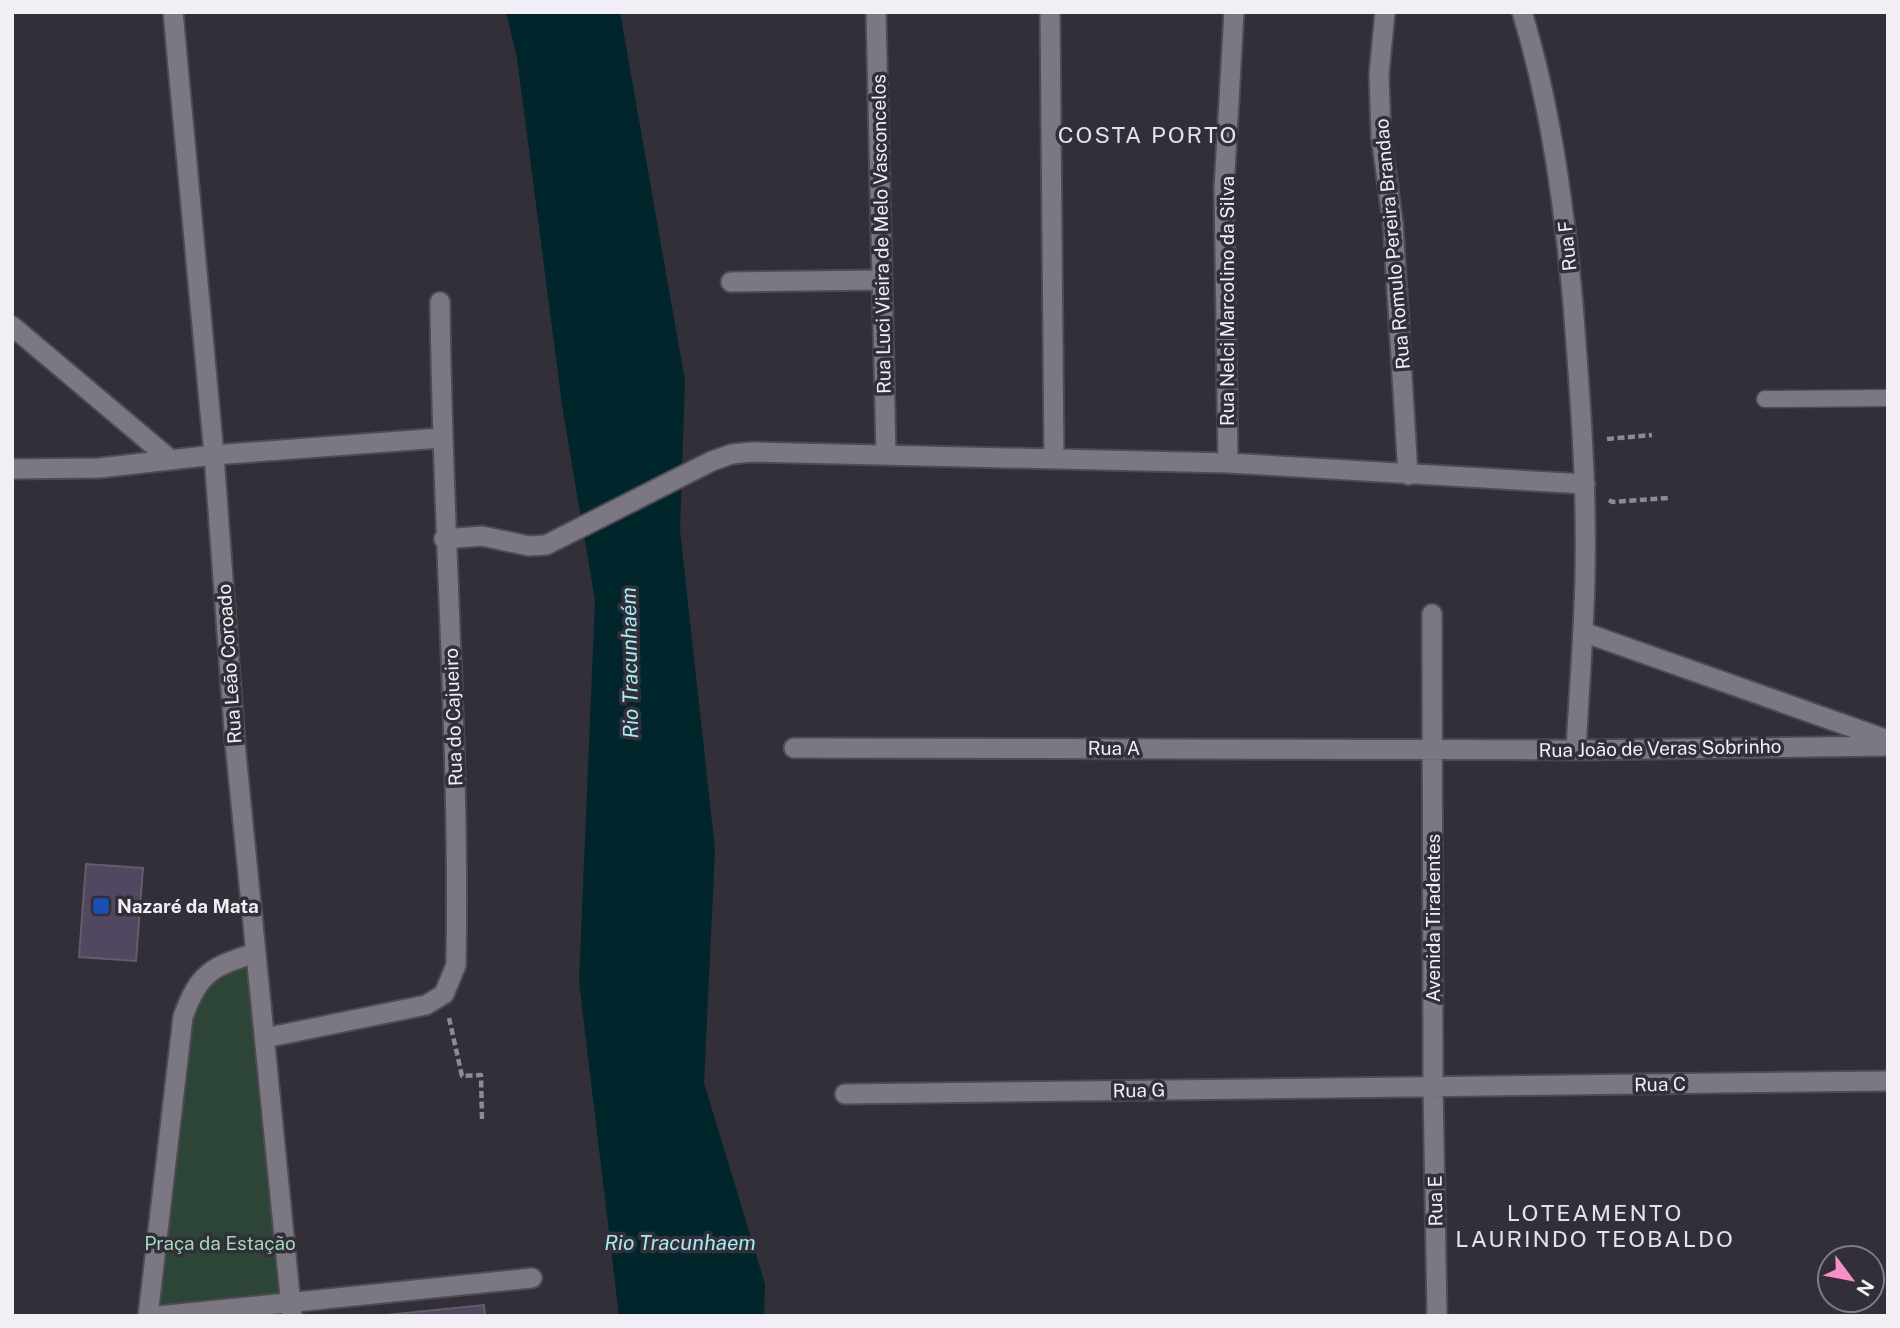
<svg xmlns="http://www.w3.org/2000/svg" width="1900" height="1328" font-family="'Public Sans',sans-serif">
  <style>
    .green { fill: #2c4537 }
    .water { fill: #00252a }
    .building { fill: #514760; stroke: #625e69; stroke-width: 2 }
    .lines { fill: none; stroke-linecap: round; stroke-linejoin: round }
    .service-casing { stroke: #4e4b52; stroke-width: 19 }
    .minor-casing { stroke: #4e4b52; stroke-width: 23 }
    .tertiary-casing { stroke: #4e4b52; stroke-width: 23 }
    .path { stroke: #8d8a92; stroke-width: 4.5; stroke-dasharray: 7 3.5; stroke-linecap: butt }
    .service { stroke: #7c7883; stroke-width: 16 }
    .minor { stroke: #7c7883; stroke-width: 19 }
    .tertiary { stroke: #7c7883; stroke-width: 19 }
    .transit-dot { fill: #1a4fb4; stroke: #322f38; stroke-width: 2.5 }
    .labels { text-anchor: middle; stroke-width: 7; stroke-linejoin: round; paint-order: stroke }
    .street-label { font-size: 19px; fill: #f1eff5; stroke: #322f38 }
    .poi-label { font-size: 19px; font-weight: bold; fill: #f1eff5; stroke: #322f38; text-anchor: start }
    .park-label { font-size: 19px; fill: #a2d9ba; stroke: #322f38 }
    .water-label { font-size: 21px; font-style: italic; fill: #a3ebf6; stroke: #322f38 }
    .quarter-label { font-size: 23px; letter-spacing: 2px; fill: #e4e0ec; stroke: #322f38 }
  </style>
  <rect width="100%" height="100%" fill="#322f38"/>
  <path class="green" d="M255 953 290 1301 158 1316 194 987Z"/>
  <path class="water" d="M506 12H620L685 381 680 530 715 850 704 1083 765 1284 764 1316H619L579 982 595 600 563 412 517 58Z"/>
  <path class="building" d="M86 864 143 868 136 961 79 957Z
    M484 1305 485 1316H376Z"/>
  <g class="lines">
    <g class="service-casing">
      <path id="service" d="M1765 399 1888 398"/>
    </g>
    <g class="minor-casing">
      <path id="minor" d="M876 12 886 455
        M1050 12 1054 459
        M1385 12 1379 74 1381 136 1393 224 1408 475
        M1522 12C1551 107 1564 206 1573 304 1580 394 1587 484 1585 575 1584 633 1579 691 1576 750
        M731 282 882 280
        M12 326 171 460
        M1228 463 1224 188 1234 12
        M12 469 99 468 214 455 441 438
        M444 539 482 536 529 546 546 545 712 461 732 454 753 452 1228 463 1585 484
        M1432 614 1433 1087 1437 1316
        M1583 632 1888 740
        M794 748 1576 750 1888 746
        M265 1038 426 1005 444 994 456 965C460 744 442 523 440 302
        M845 1094 1888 1081
        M148 1316 183 1017C199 972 212 967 255 953
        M158 1316 532 1278"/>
    </g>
    <g class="tertiary-casing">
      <path id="tertiary" d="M173 12 214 455 235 743 292 1316"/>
    </g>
    <path class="path" d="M1607 439 1652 435
      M1609 500 1612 502 1669 498
      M449 1018 462 1076 481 1075 482 1120"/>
    <use href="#service" class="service"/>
    <use href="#minor" class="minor"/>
    <use href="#tertiary" class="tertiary"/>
  </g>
  <rect class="transit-dot" x="92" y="897" width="18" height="18" rx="3.5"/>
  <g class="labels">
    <g class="street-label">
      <text transform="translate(881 234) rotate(-91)" y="7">Rua Luci Vieira de Melo Vasconcelos</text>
      <text transform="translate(1392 244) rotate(-95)" y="7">Rua Romulo Pereira Brandao</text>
      <text transform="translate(1567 246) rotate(-96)" y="7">Rua F</text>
      <text transform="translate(1227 301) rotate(-90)" y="7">Rua Nelci Marcolino da Silva</text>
      <text transform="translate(229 664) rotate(-94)" y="7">Rua Leão Coroado</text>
      <text transform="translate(453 717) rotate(-92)" y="7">Rua do Cajueiro</text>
      <text x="1114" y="755">Rua A</text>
      <text transform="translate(1660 748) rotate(-1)" y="7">Rua João de Veras Sobrinho</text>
      <text transform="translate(1433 918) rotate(-90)" y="7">Avenida Tiradentes</text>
      <text transform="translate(1660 1084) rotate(-1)" y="7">Rua C</text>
      <text transform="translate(1139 1090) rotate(-1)" y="7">Rua G</text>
      <text transform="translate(1435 1201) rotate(-91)" y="7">Rua E</text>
    </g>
    <g class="poi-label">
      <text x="117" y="913">Nazaré da Mata</text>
    </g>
    <g class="park-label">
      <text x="220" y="1250">Praça da Estação</text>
    </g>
    <g class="water-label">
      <text transform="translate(630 663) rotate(-91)" y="7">Rio Tracunhaém</text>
      <text x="680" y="1250">Rio Tracunhaem</text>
    </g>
    <g class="quarter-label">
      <text x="1148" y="143">COSTA PORTO</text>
      <text x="1595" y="1221">LOTEAMENTO<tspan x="1595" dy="26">LAURINDO TEOBALDO</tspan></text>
    </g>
  </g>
  <rect width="1900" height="1328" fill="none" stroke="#f1eff5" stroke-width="28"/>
  <g transform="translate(1851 1279) rotate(122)"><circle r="33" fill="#322f38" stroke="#7e7c84" stroke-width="2"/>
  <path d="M0-5L12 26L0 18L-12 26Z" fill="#fa8fc7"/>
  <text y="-10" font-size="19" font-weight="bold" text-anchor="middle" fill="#f1eff5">N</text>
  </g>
</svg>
